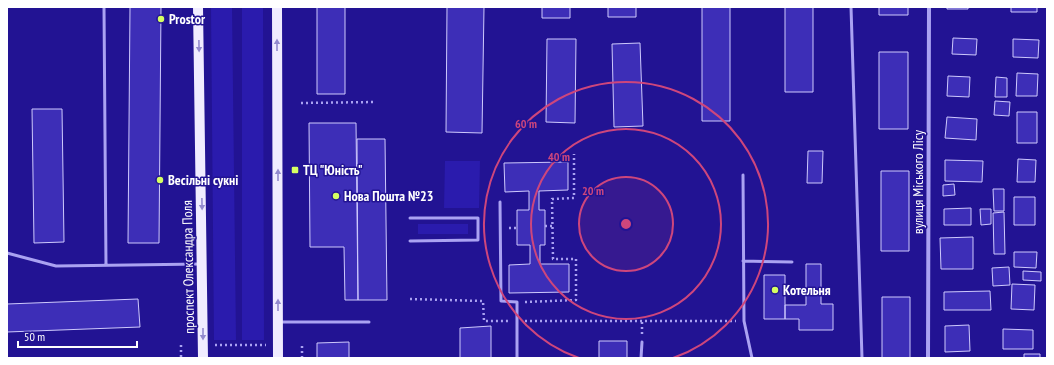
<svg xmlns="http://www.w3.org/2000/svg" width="1054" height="365" font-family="'PT Sans Narrow',sans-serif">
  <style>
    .green { fill: #2a1bad }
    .building { fill: #3d2eb7; stroke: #cec9fd }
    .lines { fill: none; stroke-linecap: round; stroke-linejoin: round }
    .path { stroke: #aaa2f2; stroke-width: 2.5; stroke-dasharray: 2 3; stroke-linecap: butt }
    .lane { stroke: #aaa2f2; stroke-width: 3 }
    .street { stroke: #aaa2f2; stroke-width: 4 }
    .primary { stroke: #f0ecff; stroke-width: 10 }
    .oneway { fill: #938ace }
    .ring { fill: none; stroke: #ce467c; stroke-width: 2 }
    .poi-dot { fill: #d6ff62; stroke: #221393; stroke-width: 1.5 }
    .labels { text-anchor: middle; stroke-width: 3; stroke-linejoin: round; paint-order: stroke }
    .poi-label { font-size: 14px; font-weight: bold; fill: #fff; stroke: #221393; text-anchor: start }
    .street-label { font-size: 14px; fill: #fff; stroke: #221393 }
    .centre { fill: #ce467c; stroke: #221393; stroke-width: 2 }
    .ring-label { font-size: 12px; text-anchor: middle; font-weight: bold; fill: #ce467c; stroke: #221393; stroke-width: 3; stroke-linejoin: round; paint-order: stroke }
  </style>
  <rect width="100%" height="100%" fill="#221393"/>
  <path class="green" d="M211 7H232L236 340H214Z
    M242 7H263L264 340H242Z
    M445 161H480L479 208H444Z
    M418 224H468V234H418Z"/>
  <path class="building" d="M130 7H161L159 243H128Z
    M317 7H345V94H317Z
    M447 7H484L482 133 446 132Z
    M542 7H570V18H542Z
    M608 7H636V17H608Z
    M702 7H730V121H702Z
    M785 7H813V92H785Z
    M879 7H908V15H879Z
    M947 7H968V9H947Z
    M1011 7H1037V12H1011Z
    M953 38 977 39 976 55 952 54Z
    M547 39H576L575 123 546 122Z
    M1013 39 1039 40 1038 58 1013 57Z
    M640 43 643 126 614 127 612 44Z
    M879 52H908V129H879Z
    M1017 73 1038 74 1037 96H1016Z
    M948 76 970 77 969 97 947 96Z
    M996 77 1007 78V97H995Z
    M995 101 1010 102 1009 116 994 115Z
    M32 109H62L64 242 34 243Z
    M1017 112H1037V143H1017Z
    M947 117 977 119 976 140 945 138Z
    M309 123H356L358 300H345L344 247H310Z
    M357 139H385L387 300H358Z
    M808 151H823L822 183H807Z
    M1018 159 1036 160 1035 182H1017Z
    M945 160 983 161 982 182 945 181Z
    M568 162V190L539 191V210H545V245H540V264H569V292L509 293V265L530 264V245H517V210H529V191L505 192 504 163Z
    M881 171H909V251H881Z
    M954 184 955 195 943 196V185Z
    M993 189H1004V211H994Z
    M1014 197H1035V225H1014Z
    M971 208V225H944V209Z
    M980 209H991V224L981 225Z
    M1004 212 1005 254H994L993 213Z
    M973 237V269H941L940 238Z
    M1014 252H1037L1036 268 1014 267Z
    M806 264H821V304H833V330H799V319H785V305H806Z
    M1009 267 1010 285 993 286 992 268Z
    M1023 271 1041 272V281L1023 280Z
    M764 275H785V319H764Z
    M1012 284 1035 285 1034 310 1011 309Z
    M990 291 991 310H944V292Z
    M882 297H910V358H882Z
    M138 299 140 327 7 332V304Z
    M969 325 970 351 945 352V326Z
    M491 326V358H460V328Z
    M1003 329 1033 330V349H1003Z
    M599 341H627V358H599Z
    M349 342V358H317V343Z
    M1024 354H1040V358H1024Z"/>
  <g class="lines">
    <path class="path" d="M301 103 376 102
      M545 226H553
      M509 228H517
      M410 299 483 301 484 321H508
      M525 302 576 300V259H553L552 199 574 198V154
      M525 321H736
      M642 334V322
      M181 345V358
      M215 345H266
      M302 358V345"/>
    <path class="lane" d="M104 7 106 265
      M851 7 862 358
      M743 175 744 321 752 358
      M500 202 501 301 517 302V358
      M410 218H478V240L410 241
      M7 253 56 266 201 264
      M743 261 792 262
      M280 322H369
      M641 358 642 342"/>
    <path class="street" d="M928 358 929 7"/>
    <path class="primary" d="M198 7 203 358
      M277 7 278 358"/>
  </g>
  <defs><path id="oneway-solid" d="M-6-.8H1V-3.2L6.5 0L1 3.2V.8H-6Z"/></defs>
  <g class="oneway">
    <use href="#oneway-solid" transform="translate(277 45) rotate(-90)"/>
    <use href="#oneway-solid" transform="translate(199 46) rotate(89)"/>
    <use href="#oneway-solid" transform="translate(278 175) rotate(-90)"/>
    <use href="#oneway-solid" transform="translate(202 204) rotate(89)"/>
    <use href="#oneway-solid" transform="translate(278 305) rotate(-90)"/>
    <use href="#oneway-solid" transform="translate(203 334) rotate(90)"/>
  </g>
  <circle cx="626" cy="224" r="47" fill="#ce467c" fill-opacity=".12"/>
  <g class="ring">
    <circle cx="626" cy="224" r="47"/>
    <circle cx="626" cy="224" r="95"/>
    <path d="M579 358A142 142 0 1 1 673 358"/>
  </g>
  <g class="poi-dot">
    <circle cx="161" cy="19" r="4"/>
    <rect x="291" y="166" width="8" height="8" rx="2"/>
    <circle cx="160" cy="180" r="4"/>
    <circle cx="336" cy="196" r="4"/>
    <circle cx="775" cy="290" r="4"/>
  </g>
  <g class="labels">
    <g class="poi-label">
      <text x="169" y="24">Prostor</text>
      <text x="303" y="175">ТЦ "Юність"</text>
      <text x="168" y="185">Весільні сукні</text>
      <text x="344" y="201">Нова Пошта №23</text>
      <text x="783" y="295">Котельня</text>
    </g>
    <g class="street-label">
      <text transform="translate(918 182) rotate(-90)" y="5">вулиця Міського Лісу</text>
      <text transform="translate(188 267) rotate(-91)" y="5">проспект Олександра Поля</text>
    </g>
  </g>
  <circle cx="626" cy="224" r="6" class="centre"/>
  <g class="ring-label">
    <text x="526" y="128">60 m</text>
    <text x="559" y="161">40 m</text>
    <text x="593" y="195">20 m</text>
  </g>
  <rect width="1054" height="365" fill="none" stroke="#ffffff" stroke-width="16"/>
  <path d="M18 341v6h119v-6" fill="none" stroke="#ffffff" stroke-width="2"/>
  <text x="24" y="341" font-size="12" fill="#ffffff" stroke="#221393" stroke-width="3" paint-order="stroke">50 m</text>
</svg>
